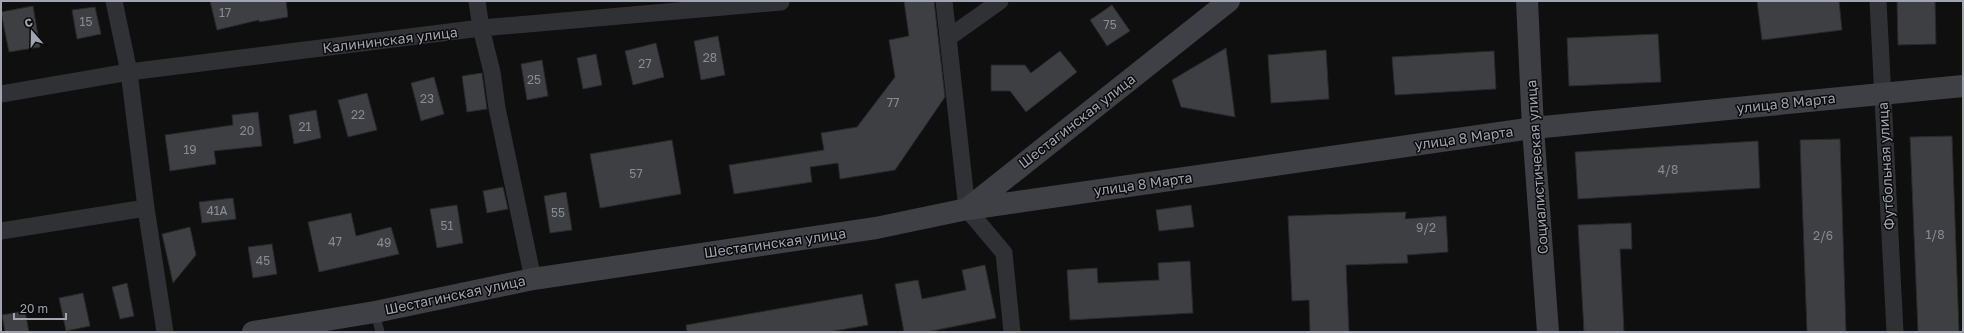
<svg xmlns="http://www.w3.org/2000/svg" width="1964" height="333" font-family="'Golos Text',sans-serif">
  <style>
    .building { fill: #3e3f43; stroke: #29292c }
    .lines { fill: none; stroke-linecap: round; stroke-linejoin: round }
    .lane { stroke: #303135; stroke-width: 9 }
    .street { stroke: #303135; stroke-width: 17 }
    .secondary { stroke: #3e4045; stroke-width: 22 }
    .labels { text-anchor: middle; stroke-width: 3; stroke-linejoin: round; paint-order: stroke }
    .number-label { font-size: 12px; fill: #888c95 }
    .street-label { font-size: 14px; fill: #a0a5b0; stroke: #0a0a0b }
  </style>
  <rect width="100%" height="100%" fill="#0f0f10"/>
  <path class="building" d="M210 1H286L288 17 259 22V20L217 30Z
    M904 1H934L945 97 895 170 840 179 838 163 810 167 812 182 734 194 729 165 824 150 821 133 857 127 895 77 889 40 909 36Z
    M1757 1H1839L1842 30 1762 40Z
    M1897 1H1935L1936 44 1898 45Z
    M1112 5 1130 31 1107 46 1090 20Z
    M33 6 40 47 9 52 1 12Z
    M95 7 101 34 77 39 72 10Z
    M1658 34 1661 82 1569 86 1567 38Z
    M718 36 725 75 701 80 694 41Z
    M656 43 664 77 633 85 625 51Z
    M1226 48 1235 117 1181 107 1172 80Z
    M1326 50 1329 99 1271 103 1268 55Z
    M1060 51 1077 72 1026 112 1010 91H991V65H1025L1031 73Z
    M1494 51 1496 89 1395 95 1392 57Z
    M596 54 602 85 583 89 577 58Z
    M542 60 548 96 527 100 521 64Z
    M482 73 487 109 467 112 462 76Z
    M434 77 444 114 421 121 411 83Z
    M367 93 377 130 348 137 338 100Z
    M316 110 321 138 294 144 289 115Z
    M258 112 262 146 214 151 216 164 170 171 165 135 233 125 232 115Z
    M1952 136 1959 332H1918L1910 137Z
    M1840 139 1846 332H1807L1800 140Z
    M672 140 681 194 600 208 590 154Z
    M1758 141 1760 188 1578 199 1575 152Z
    M503 187 508 209 487 213 483 191Z
    M566 192 572 230 550 233 544 196Z
    M233 198 236 219 202 223 199 202Z
    M457 205 463 243 437 248 430 209Z
    M1191 205 1194 227 1159 231 1156 210Z
    M1406 212 1405 219 1446 216 1448 252 1407 255 1408 263 1346 265 1349 332H1310L1309 300 1292 301 1288 216Z
    M351 213 356 236 391 227 399 254 319 272 308 222Z
    M1631 223 1632 249H1620L1624 332H1584L1578 225Z
    M190 227 196 255 173 283 162 234Z
    M272 244 277 274 253 278 248 247Z
    M1190 261 1193 313 1070 320 1067 270 1097 268 1098 283 1159 280 1158 263Z
    M985 265 996 318 927 332H904L895 284 918 280 922 299 966 290 962 270Z
    M127 283 134 316 120 319 112 287Z
    M83 293 90 326 66 331 59 298Z
    M862 294 868 325 829 332H687L686 325Z
    M25 311 29 332H5L2 315Z"/>
  <g class="lines">
    <path class="lane" d="M375 312 380 332"/>
    <path class="street" d="M114 1 129 72 146 208 165 332
      M477 1 481 28 492 72 497 108 533 279
      M944 1 967 209 1004 253 1012 332
      M1878 1 1895 332
      M948 38 1000 1
      M1 94 129 72 481 28 781 2
      M1 231 146 208"/>
    <path class="secondary" d="M1527 1 1533 128 1548 332
      M968 209 1533 128 1963 86
      M253 332 375 312 533 279 876 228 967 209 1229 1"/>
  </g>
  <g class="labels">
    <g class="number-label">
      <text x="225" y="17">17</text>
      <text x="86" y="26">15</text>
      <text x="1110" y="29">75</text>
      <text x="710" y="62">28</text>
      <text x="645" y="68">27</text>
      <text x="534" y="84">25</text>
      <text x="427" y="103">23</text>
      <text x="893" y="107">77</text>
      <text x="358" y="119">22</text>
      <text x="305" y="131">21</text>
      <text x="247" y="135">20</text>
      <text x="190" y="154">19</text>
      <text x="1668" y="174">4/8</text>
      <text x="636" y="178">57</text>
      <text x="217" y="215">41А</text>
      <text x="558" y="217">55</text>
      <text x="447" y="230">51</text>
      <text x="1426" y="232">9/2</text>
      <text x="1935" y="239">1/8</text>
      <text x="1823" y="240">2/6</text>
      <text x="335" y="246">47</text>
      <text x="384" y="247">49</text>
      <text x="263" y="265">45</text>
    </g>
    <g class="street-label">
      <text transform="translate(390 40) rotate(-7)" y="5">Калининская улица</text>
      <text transform="translate(1786 103) rotate(-6)" y="5">улица 8 Марта</text>
      <text transform="translate(1077 121) rotate(-38)" y="5">Шестагинская улица</text>
      <text transform="translate(1464 138) rotate(-8)" y="5">улица 8 Марта</text>
      <text transform="translate(1886 166) rotate(-93)" y="5">Футбольная улица</text>
      <text transform="translate(1537 167) rotate(-94)" y="5">Социалистическая улица</text>
      <text transform="translate(1143 184) rotate(-8)" y="5">улица 8 Марта</text>
      <text transform="translate(775 243) rotate(-8)" y="5">Шестагинская улица</text>
      <text transform="translate(455 295) rotate(-12)" y="5">Шестагинская улица</text>
    </g>
  </g>
  <rect width="1964" height="333" fill="none" stroke="#a0a5b0" stroke-width="4"/>
  <g transform="translate(32 32) rotate(340)" stroke="#0a0a0b" stroke-width="3" paint-order="stroke">
  <path d="M0-3L7 15L0 10L-7 15Z" fill="#a0a5b0"/>
  <text y="-6" font-size="11" font-weight="bold" text-anchor="middle" fill="#a0a5b0">С</text>
  </g>
  <path d="M14 313v6h52v-6" fill="none" stroke="#a0a5b0" stroke-width="2"/>
  <text x="20" y="313" font-size="12" fill="#a0a5b0" stroke="#0a0a0b" stroke-width="3" paint-order="stroke">20 m</text>
</svg>
